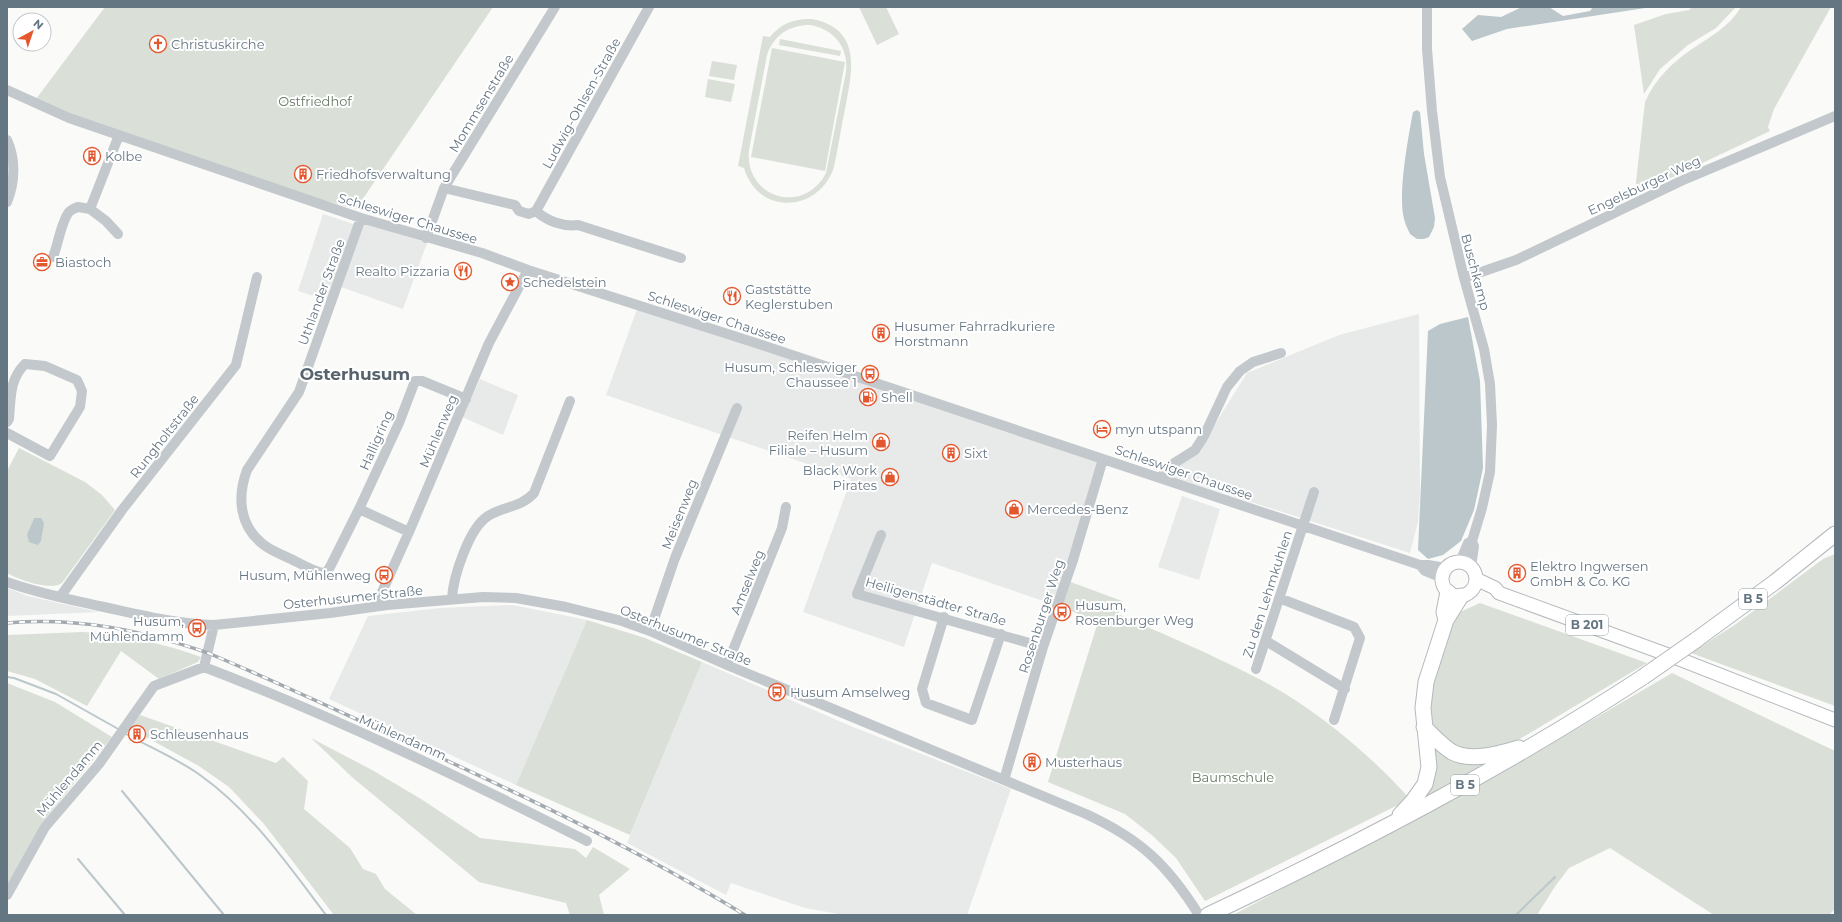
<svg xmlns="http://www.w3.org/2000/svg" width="1842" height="922" font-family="Montserrat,sans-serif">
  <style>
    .built { fill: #e8e9e9 }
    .green { fill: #dadfd7; fill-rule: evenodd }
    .water { fill: #bbc7cb }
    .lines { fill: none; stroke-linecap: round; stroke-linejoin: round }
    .stream { stroke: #bbc7cb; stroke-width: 2 }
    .major-casing { stroke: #b5babe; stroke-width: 15 }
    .highway-casing { stroke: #b4b9bd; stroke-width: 17 }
    .minor { stroke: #c3c8cc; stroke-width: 10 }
    .major { stroke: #fff; stroke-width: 13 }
    .highway { stroke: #fff; stroke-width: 15 }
    .rail-casing { stroke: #a2aab0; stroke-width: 3.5 }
    .rail { stroke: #fff; stroke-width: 2; stroke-dasharray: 6; stroke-linecap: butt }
    .highway-bridge-casing { stroke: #b4b9bd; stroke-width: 17; stroke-linecap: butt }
    .highway-bridge { stroke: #fff; stroke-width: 15 }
    .labels { text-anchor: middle; stroke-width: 4; stroke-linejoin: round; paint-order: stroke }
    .shield { fill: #fff; stroke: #939fa8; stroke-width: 1 }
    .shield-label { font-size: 12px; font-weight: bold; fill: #657683 }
    .poi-label { font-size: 13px; fill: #657683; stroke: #fff; text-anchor: start }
    .park-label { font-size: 13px; fill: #687a64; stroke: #fff }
    .street-label { font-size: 13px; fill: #657683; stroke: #fff }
    .district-label { font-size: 17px; font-weight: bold; fill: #57646e; stroke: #fff }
  </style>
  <rect width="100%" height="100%" fill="#fafaf8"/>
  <path class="built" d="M323 214 356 225 332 302 298 291Z
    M364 223 427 243 403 309 341 287Z
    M637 309 1101 461 1055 605 932 563 904 647 803 612 851 479 606 395Z
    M1419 314 1420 494 1418 522 1410 553 1167 475 1207 437 1247 373 1339 335Z
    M480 379 518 395 503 435 462 417Z
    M1182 496 1220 509 1199 580 1158 567Z
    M7 588 28 596 99 612 7 616Z
    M513 605 587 620 516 785 329 699 368 616 440 608Z
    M702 662 853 727 1011 789 967 915H844L805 908 731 883 726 895 627 843Z"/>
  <path class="green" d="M105 7H493L356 209 297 193 72 116 36 99Z
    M859 7H886L899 34 877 45Z
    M1692 7H1736L1716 28 1688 45 1660 69 1644 94 1634 25 1666 14 1689 10Z
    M1741 7H1831L1774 109 1768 127 1770 131 1639 193 1635 191 1645 102C1655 79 1672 63 1692 49 1710 37 1730 26 1741 7Z
    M812 19C863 29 852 72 845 109 841 128 838 148 834 167 819 213 758 216 744 168L738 166 763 36 770 37C780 24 795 18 812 19ZM810 25C834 29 849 48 846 72L826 173C804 216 744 198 749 150L767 55C774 35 789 25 810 25Z
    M780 39 841 51 840 56 779 45Z
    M772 48 845 62 825 171 751 157Z
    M712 61 737 65 734 80 709 76Z
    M708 79 735 84 731 102 705 97Z
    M19 448 85 482 102 495 115 510 62 583C51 591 19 580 7 573V471ZM34 518 42 533 41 541 27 534Z
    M1835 554V706L1691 653 1736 624 1823 559Z
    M1068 581 1122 601 1118 614C1163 634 1209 653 1253 676 1310 704 1368 752 1410 799L1205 901 1176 858 1153 836 1125 814 1048 782 1098 622 1059 606Z
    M1480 603 1647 663 1503 749 1470 751 1456 748 1439 734 1432 722 1428 708 1441 652 1458 613Z
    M587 620 645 638 702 662 630 835 516 785Z
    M83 632C124 635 162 643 201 657L198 662 159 679 121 651 87 706 35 679 7 671V635Z
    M1672 673 1835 751V909L1829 915H1714L1610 848 1569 868 1556 885 1537 915H1233L1527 758Z
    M7 683 55 702 112 737 41 824 7 885Z
    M140 715 276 763 283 757 308 781 304 809 350 848 363 869 376 874 385 889 417 915H334L264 824 229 787 199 766 142 735V732L135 728 129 734 126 732Z
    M1430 737 1493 761 1422 800Z
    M311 738 372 770 421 799 480 838 575 849 586 858 593 847 630 869 599 895 604 915H570L566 903 479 882 353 778Z"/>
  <path class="water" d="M1522 7H1549L1563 16 1590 11 1593 7H1652L1507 29 1472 41 1462 29 1478 15 1501 17Z
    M1417 110 1420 112 1424 154 1435 218 1434 227 1429 237 1424 239H1417L1410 234C1407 228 1404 221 1403 214 1399 188 1408 138 1413 112Z
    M1468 317 1480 381 1483 468 1474 510 1461 541 1443 555 1428 559 1418 550 1428 331 1440 324Z
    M34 518H41L44 523 41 541 38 545 29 542 27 534Z"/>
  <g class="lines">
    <path class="stream" d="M7 677 14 678 56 694 120 730
      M126 734C149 747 178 759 200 775 252 812 288 865 326 915
      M122 791 224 915
      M78 859 125 915
      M1516 915 1555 877"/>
    <g class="major-casing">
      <path id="major" d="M1442 579a17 17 0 1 1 34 0a17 17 0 1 1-34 0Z
        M1476 579 1495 588 1499 593 1674 657 1835 720"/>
    </g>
    <g class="highway-casing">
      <path id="highway" d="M1446 620 1444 612 1448 592
        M1696 640 1775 582 1835 534
        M1424 727C1433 736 1441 745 1452 752 1471 762 1499 754 1519 748
        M1400 815 1413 801 1425 784 1429 767 1423 708 1426 682 1446 620 1461 596
        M1208 915C1358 844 1504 768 1643 677"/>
    </g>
    <path class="minor" d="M1427 7V49L1432 111 1440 177 1464 278 1484 349 1490 384 1492 425 1490 472 1482 508 1472 541 1468 543 1460 562
      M7 90 69 118 361 218 482 253 528 270 762 345 1420 565H1428L1446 568
      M7 140C16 159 15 183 7 202
      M444 188 515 205 519 211 529 214 536 211C547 221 563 227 578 225L681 258
      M90 209 106 221 118 234
      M536 211 649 7
      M426 238 444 188 555 7
      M53 257C58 245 61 222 69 212 71 210 75 208 78 207L90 209 119 135
      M1464 278 1516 260 1681 181 1835 116
      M7 422 9 419C11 398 9 380 25 364L45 366 77 380 82 391 80 407 50 456 7 433
      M1161 478 1168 467 1195 450 1204 436 1227 387 1240 371 1253 362 1281 353
      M359 509 331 565 327 572 322 573C311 570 301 564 291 559 282 555 272 551 264 545 239 526 237 497 247 470L299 392 361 218
      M409 532 359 509 399 423 415 381H422L466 399
      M881 535 857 594 1043 647
      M1420 565 1425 571 1442 578
      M1471 567 1474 546 1472 541
      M7 582C37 593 68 599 99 606 137 614 175 624 214 625L330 613 387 605 483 597 516 598 566 607 622 621 650 631 727 665 1086 814C1140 839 1167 864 1199 915
      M60 597 122 510 236 365 257 277
      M1279 598 1354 627 1360 638 1334 720
      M452 599C453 577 469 528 488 516 502 507 522 507 534 493L570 401
      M381 606 382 592 409 532 489 343 528 270
      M944 617 922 689 926 703 972 720 1001 634
      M650 631 675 558 737 408
      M1266 641 1345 689
      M727 665 782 528 786 507
      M204 667 214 625
      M1256 669 1314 492
      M1004 780 1043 647 1073 560 1103 459
      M7 895 45 827 99 764 154 686 204 667C335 717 462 778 587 841"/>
    <use href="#major" class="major"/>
    <use href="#highway" class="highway"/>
    <g class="rail-casing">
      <path id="rail" d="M7 623C78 617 141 630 208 653 275 681 342 713 409 743 524 796 637 849 745 915"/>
    </g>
    <use href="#rail" class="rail"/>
    <g class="highway-bridge-casing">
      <path id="highway-bridge" d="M1643 677 1696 640"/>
    </g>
    <use href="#highway-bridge" class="highway-bridge"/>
  </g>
  <defs>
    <g id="church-ring" transform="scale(0.9)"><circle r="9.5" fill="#fff" stroke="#e4572e" stroke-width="1.5"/><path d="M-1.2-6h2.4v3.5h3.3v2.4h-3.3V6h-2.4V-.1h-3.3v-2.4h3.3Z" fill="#e4572e"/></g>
    <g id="building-ring" transform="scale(0.9)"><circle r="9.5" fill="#fff" stroke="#e4572e" stroke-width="1.5"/><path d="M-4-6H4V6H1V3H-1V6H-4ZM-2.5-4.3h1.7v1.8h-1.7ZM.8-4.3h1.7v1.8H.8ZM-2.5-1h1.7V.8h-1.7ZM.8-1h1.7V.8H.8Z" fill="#e4572e"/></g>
    <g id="office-ring" transform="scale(0.9)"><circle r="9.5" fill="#fff" stroke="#e4572e" stroke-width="1.5"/><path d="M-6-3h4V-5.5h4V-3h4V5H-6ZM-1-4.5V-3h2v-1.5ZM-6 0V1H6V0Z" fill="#e4572e"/></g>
    <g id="restaurant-ring" transform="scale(0.9)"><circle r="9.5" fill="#fff" stroke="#e4572e" stroke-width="1.5"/><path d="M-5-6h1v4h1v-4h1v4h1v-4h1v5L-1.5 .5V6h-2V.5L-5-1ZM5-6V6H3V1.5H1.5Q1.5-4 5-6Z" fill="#e4572e"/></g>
    <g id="sight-ring" transform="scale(0.9)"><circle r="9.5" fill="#fff" stroke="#e4572e" stroke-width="1.5"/><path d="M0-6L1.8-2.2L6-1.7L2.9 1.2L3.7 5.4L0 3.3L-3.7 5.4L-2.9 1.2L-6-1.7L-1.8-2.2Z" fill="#e4572e"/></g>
    <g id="bus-ring" transform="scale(0.9)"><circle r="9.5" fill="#fff" stroke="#e4572e" stroke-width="1.5"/><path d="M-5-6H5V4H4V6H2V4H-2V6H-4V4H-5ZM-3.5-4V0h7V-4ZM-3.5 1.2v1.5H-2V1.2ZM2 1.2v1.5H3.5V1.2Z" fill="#e4572e"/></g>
    <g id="fuel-ring" transform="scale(0.9)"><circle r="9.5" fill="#fff" stroke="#e4572e" stroke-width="1.5"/><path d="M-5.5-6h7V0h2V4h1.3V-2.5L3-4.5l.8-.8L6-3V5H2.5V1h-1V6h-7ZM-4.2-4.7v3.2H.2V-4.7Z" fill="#e4572e"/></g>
    <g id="hotel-ring" transform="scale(0.9)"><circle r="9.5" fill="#fff" stroke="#e4572e" stroke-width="1.5"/><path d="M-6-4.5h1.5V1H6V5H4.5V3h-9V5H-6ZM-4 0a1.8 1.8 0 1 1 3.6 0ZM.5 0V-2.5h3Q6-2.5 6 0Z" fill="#e4572e"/></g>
    <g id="shop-ring" transform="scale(0.9)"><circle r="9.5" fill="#fff" stroke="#e4572e" stroke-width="1.5"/><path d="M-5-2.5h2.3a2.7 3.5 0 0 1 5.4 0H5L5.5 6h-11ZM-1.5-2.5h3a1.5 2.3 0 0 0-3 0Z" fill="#e4572e"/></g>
  </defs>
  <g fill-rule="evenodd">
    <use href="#church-ring" x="158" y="44"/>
    <use href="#building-ring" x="92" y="156"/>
    <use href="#building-ring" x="303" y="174"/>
    <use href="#office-ring" x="42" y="262"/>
    <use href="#restaurant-ring" x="463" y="271"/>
    <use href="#sight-ring" x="510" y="282"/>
    <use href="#restaurant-ring" x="732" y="296"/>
    <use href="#building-ring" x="881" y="333"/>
    <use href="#bus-ring" x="870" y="374"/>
    <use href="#fuel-ring" x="868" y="397"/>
    <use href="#hotel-ring" x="1102" y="429"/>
    <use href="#shop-ring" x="881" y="442"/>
    <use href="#building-ring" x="951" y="453"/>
    <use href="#shop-ring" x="890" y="477"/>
    <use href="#shop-ring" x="1014" y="509"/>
    <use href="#building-ring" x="1517" y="573"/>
    <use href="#bus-ring" x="384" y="575"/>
    <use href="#bus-ring" x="1062" y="612"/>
    <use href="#bus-ring" x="197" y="628"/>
    <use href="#bus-ring" x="777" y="692"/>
    <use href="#building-ring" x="137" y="734"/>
    <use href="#building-ring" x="1032" y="762"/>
  </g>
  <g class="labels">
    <g class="shield">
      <rect x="1739" y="589" width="28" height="20" rx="3"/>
      <rect x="1566" y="615" width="42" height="20" rx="3"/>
      <rect x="1451" y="775" width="28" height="20" rx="3"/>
    </g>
    <g class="shield-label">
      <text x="1753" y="603">B 5</text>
      <text x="1587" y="629">B 201</text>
      <text x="1465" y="789">B 5</text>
    </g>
    <g class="poi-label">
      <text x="171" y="49">Christuskirche</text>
      <text x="105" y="161">Kolbe</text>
      <text x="316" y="179">Friedhofsverwaltung</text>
      <text x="55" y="267">Biastoch</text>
      <text x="450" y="276" text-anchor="end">Realto Pizzaria</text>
      <text x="523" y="287">Schedelstein</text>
      <text x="745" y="294">Gaststätte<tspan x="745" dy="15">Keglerstuben</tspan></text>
      <text x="894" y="331">Husumer Fahrradkuriere<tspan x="894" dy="15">Horstmann</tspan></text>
      <text x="857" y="372" text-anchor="end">Husum, Schleswiger<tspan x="857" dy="15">Chaussee 1</tspan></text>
      <text x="881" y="402">Shell</text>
      <text x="1115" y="434">myn utspann</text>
      <text x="868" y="440" text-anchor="end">Reifen Helm<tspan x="868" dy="15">Filiale – Husum</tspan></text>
      <text x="964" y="458">Sixt</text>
      <text x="877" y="475" text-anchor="end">Black Work<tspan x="877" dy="15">Pirates</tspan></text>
      <text x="1027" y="514">Mercedes-Benz</text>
      <text x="1530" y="571">Elektro Ingwersen<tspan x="1530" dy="15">GmbH &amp; Co. KG</tspan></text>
      <text x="371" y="580" text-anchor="end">Husum, Mühlenweg</text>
      <text x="1075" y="610">Husum,<tspan x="1075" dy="15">Rosenburger Weg</tspan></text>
      <text x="184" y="626" text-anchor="end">Husum,<tspan x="184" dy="15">Mühlendamm</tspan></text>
      <text x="790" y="697">Husum Amselweg</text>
      <text x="150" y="739">Schleusenhaus</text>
      <text x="1045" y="767">Musterhaus</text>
    </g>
    <g class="park-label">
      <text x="315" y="106">Ostfriedhof</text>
      <text x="1233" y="782">Baumschule</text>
    </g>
    <g class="street-label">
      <text transform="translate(481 103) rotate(-59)" y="5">Mommsenstraße</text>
      <text transform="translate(581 103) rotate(-61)" y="5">Ludwig-Ohlsen-Straße</text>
      <text transform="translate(1644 185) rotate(-25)" y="5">Engelsburger Weg</text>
      <text transform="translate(408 218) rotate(17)" y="5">Schleswiger Chaussee</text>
      <text transform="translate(1476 272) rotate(75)" y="5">Buschkamp</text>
      <text transform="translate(321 292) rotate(-70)" y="5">Uthlander Straße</text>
      <text transform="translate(717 317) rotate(18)" y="5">Schleswiger Chaussee</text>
      <text transform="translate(438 431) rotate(-67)" y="5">Mühlenweg</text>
      <text transform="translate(164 436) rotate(-52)" y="5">Rungholtstraße</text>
      <text transform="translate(376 440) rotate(-66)" y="5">Halligring</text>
      <text transform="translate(1184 472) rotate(19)" y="5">Schleswiger Chaussee</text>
      <text transform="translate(679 514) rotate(-68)" y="5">Meisenweg</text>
      <text transform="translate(747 582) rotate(-68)" y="5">Amselweg</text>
      <text transform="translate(1267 594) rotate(-72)" y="5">Zu den Lehmkuhlen</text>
      <text transform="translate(353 597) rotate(-6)" y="5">Osterhusumer Straße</text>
      <text transform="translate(936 601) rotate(16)" y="5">Heiligenstädter Straße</text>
      <text transform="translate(1041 616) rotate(-72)" y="5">Rosenburger Weg</text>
      <text transform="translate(686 635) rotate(22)" y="5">Osterhusumer Straße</text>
      <text transform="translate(403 737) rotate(24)" y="5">Mühlendamm</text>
      <text transform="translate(69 778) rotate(-50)" y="5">Mühlendamm</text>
    </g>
    <g class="district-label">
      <text x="355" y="380">Osterhusum</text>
    </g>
  </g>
  <rect width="1842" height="922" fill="none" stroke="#657683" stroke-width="16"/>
  <g transform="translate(32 32) rotate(40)"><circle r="19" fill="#ffffff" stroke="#c1c8cd"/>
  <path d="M0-3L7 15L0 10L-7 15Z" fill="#e4572e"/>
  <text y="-6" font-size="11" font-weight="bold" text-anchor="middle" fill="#657683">N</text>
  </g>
</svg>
